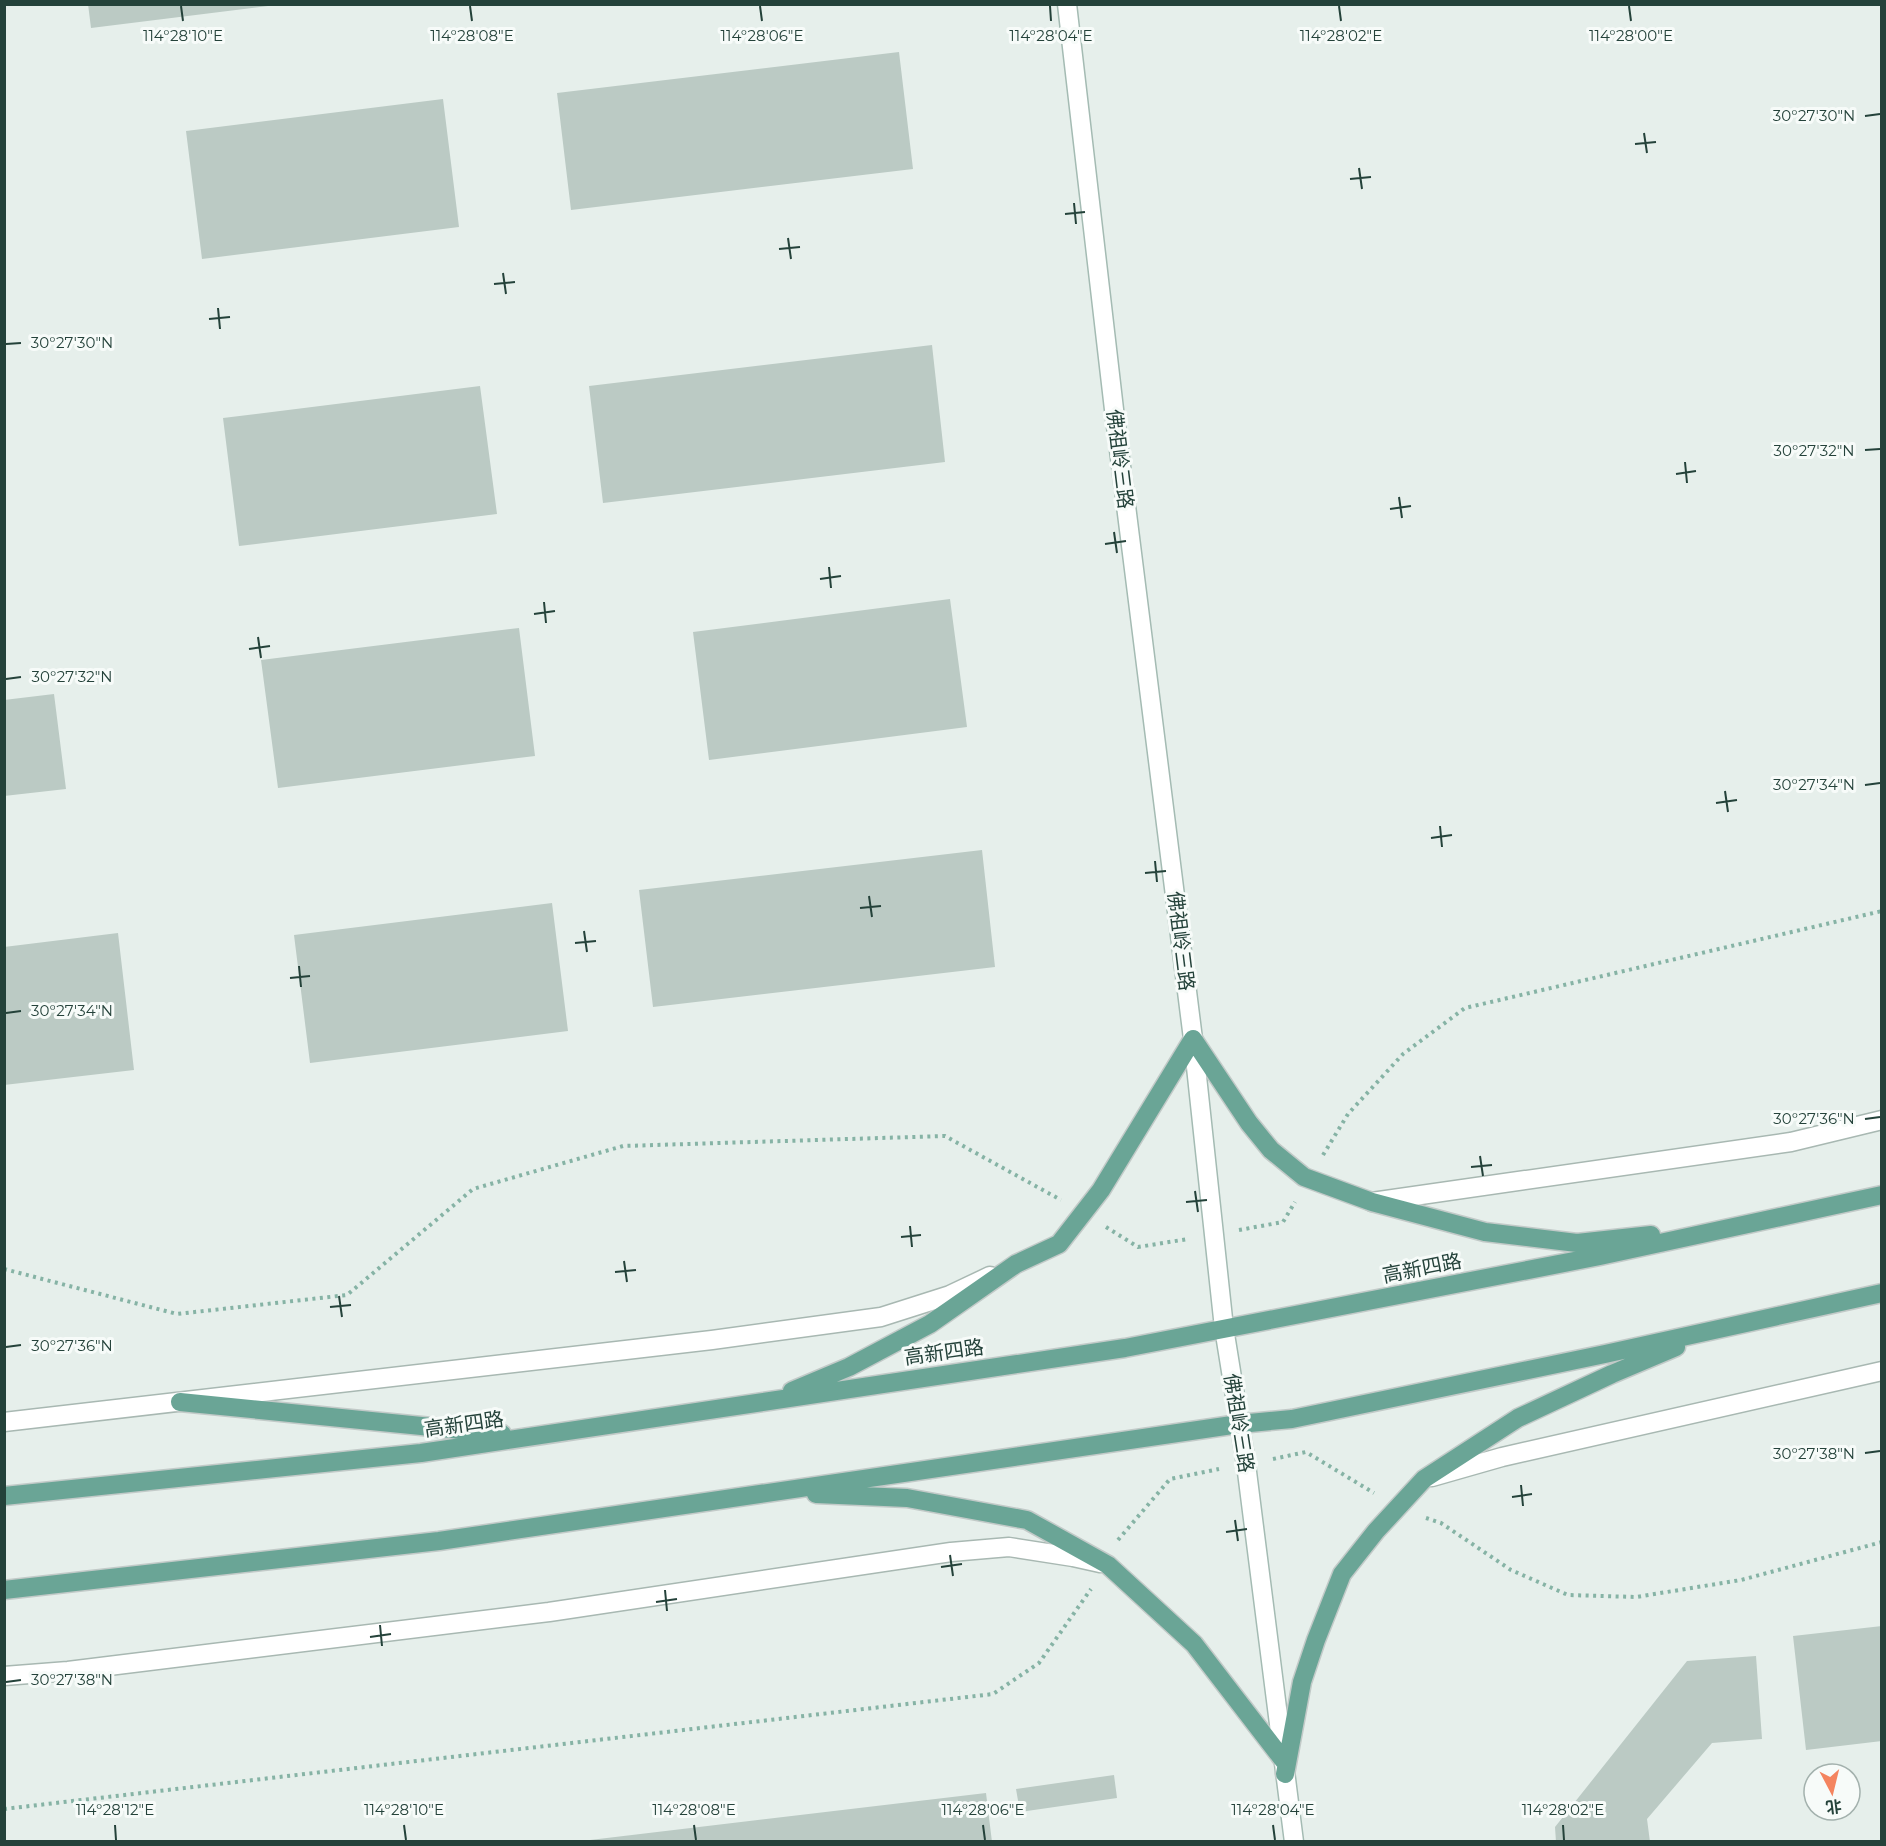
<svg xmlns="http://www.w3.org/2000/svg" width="1886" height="1846" font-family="Montserrat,'Noto Sans SC',sans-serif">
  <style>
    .building { fill: #bbcac4 }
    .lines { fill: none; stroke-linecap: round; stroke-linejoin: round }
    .service-casing { stroke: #a8b8b2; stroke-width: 21 }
    .secondary-casing { stroke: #a4bbb3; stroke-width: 21 }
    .primary-casing { stroke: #c2cac8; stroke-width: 21 }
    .path { stroke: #86b3a5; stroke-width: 4; stroke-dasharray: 3 4.5; stroke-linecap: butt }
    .service { stroke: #fff; stroke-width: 18 }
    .secondary { stroke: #fff; stroke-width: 18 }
    .primary { stroke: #6aa596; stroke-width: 18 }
    .ticks { fill: none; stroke: #24423a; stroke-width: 2 }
    .labels { text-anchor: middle; stroke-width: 6; stroke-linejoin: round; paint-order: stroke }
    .street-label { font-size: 20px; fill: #24423a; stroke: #f7fbf9 }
    .ticks-label { font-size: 15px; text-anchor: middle; fill: #24423a; stroke: #f7fbf9; stroke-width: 6; stroke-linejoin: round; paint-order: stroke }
  </style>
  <rect width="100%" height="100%" fill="#e6efeb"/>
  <path class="building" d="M88 4H268V6L91 28Z
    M899 52 913 169 571 210 557 93Z
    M443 99 459 227 202 259 186 131Z
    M932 345 945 462 603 503 589 386Z
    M480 386 497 514 239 546 223 418Z
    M950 599 967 727 709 760 693 632Z
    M519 628 535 756 278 788 261 660Z
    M54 694 66 789 4 796V700Z
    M982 850 995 967 653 1007 639 890Z
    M552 903 568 1031 310 1063 294 935Z
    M118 933 134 1070 4 1085V947Z
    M1882 1626V1741L1806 1750 1793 1636Z
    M1756 1656 1762 1739 1712 1743 1647 1819 1650 1842H1556L1555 1827 1687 1661Z
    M1114 1775 1117 1798 1020 1812 1016 1789Z
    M986 1793 992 1842H590V1840Z"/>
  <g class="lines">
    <g class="service-casing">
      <path id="service" d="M1372 1202 1791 1142 1882 1120
        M4 1422 712 1340 881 1317 950 1295 990 1276
        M1432 1477 1502 1457 1882 1371
        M4 1676 68 1671 549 1612 951 1552 1009 1547 1073 1557 1100 1563"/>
    </g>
    <g class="secondary-casing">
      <path id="secondary" d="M1067 4 1115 418 1193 1039 1224 1328 1246 1464 1294 1842"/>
    </g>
    <g class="primary-casing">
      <path id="primary" d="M792 1391 849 1367 930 1324 1016 1264 1059 1244 1101 1190 1193 1039 1249 1123 1271 1150 1304 1177 1372 1202 1485 1232 1577 1243 1651 1235
        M180 1402 502 1434
        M816 1494 907 1498 1027 1520 1108 1565 1194 1644 1284 1761
        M4 1496 421 1453 1125 1348 1600 1256 1882 1195
        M4 1590 439 1541 1239 1424 1292 1419 1605 1354 1882 1293
        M1285 1774 1302 1682 1316 1640 1342 1574 1376 1531 1424 1479 1518 1418 1612 1374 1676 1347"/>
    </g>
    <path class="path" d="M1323 1155 1348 1114 1403 1054 1465 1008 1882 911
      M1106 1227 1138 1247 1188 1239
      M1239 1230 1283 1222 1295 1202
      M4 1269 177 1314 347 1295 473 1189 623 1146 945 1136 1061 1200
      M1273 1459 1306 1452 1374 1493
      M1426 1518 1441 1523 1511 1570 1568 1595 1636 1597 1741 1580 1882 1542
      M1118 1540 1170 1479 1219 1469
      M4 1809 993 1694 1039 1663 1091 1589"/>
    <use href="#service" class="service"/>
    <use href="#secondary" class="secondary"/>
    <use href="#primary" class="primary"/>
  </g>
  <path class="ticks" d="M181 6 183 21M470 6 472 21M760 6 762 21M1050 6 1051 21M1339 6 1341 21M1629 6 1631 21M1865 116 1880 114M1644 133 1647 153M1635 144 1656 142M1359 168 1362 189M1350 179 1371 177M1074 203 1076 224M1065 214 1085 212M788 238 791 259M779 249 800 247M503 273 506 294M494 284 515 282M218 308 220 329M209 319 230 317M6 344 21 343M1865 450 1880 449M1685 462 1687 483M1676 474 1696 471M1399 497 1402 518M1390 509 1411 506M1114 532 1117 553M1105 544 1126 541M829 567 831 588M820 579 841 576M544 602 546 623M534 614 555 611M258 637 261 658M249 649 270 646M6 679 21 677M1865 785 1880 783M1725 791 1728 812M1716 803 1737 800M1440 826 1442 847M1431 838 1452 835M1155 861 1157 882M1145 873 1166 871M869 896 872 917M860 908 881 906M584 931 587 952M575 943 596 941M299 966 301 987M290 978 310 976M6 1013 21 1011M1865 1119 1880 1117M1480 1156 1483 1176M1471 1167 1492 1165M1195 1191 1198 1212M1186 1202 1207 1200M910 1226 912 1247M901 1237 921 1235M624 1261 627 1282M615 1272 636 1270M339 1296 342 1317M330 1307 351 1305M6 1347 21 1345M1865 1453 1880 1451M1521 1485 1523 1506M1512 1497 1532 1494M1235 1520 1238 1541M1226 1532 1247 1529M950 1555 953 1576M941 1567 962 1564M665 1590 667 1611M656 1602 677 1599M380 1625 382 1646M370 1637 391 1634M6 1682 21 1680M115 1825 116 1840M404 1825 406 1840M694 1825 696 1840M983 1825 985 1840M1273 1825 1275 1840M1563 1825 1564 1840"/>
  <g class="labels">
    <g class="street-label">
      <text transform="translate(1120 459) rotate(83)" y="7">佛祖岭三路</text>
      <text transform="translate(1181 941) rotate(83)" y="7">佛祖岭三路</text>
      <text transform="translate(1422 1268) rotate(-11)" y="7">高新四路</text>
      <text transform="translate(944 1352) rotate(-8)" y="7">高新四路</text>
      <text transform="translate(1239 1423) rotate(81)" y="7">佛祖岭三路</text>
      <text transform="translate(464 1424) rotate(-8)" y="7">高新四路</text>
    </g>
  </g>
  <g class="ticks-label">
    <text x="183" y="41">114°28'10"E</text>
    <text x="472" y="41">114°28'08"E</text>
    <text x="762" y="41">114°28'06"E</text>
    <text x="1051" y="41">114°28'04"E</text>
    <text x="1341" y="41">114°28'02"E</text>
    <text x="1631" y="41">114°28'00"E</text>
    <text x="1814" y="121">30°27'30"N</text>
    <text x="72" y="348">30°27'30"N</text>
    <text x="1814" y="456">30°27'32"N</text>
    <text x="72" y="682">30°27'32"N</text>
    <text x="1814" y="790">30°27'34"N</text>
    <text x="72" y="1016">30°27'34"N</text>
    <text x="1814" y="1124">30°27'36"N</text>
    <text x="72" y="1351">30°27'36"N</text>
    <text x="1814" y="1459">30°27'38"N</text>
    <text x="72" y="1685">30°27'38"N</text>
    <text x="115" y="1815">114°28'12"E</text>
    <text x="404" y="1815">114°28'10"E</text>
    <text x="694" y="1815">114°28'08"E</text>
    <text x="983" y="1815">114°28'06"E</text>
    <text x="1273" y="1815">114°28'04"E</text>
    <text x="1563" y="1815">114°28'02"E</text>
  </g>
  <rect width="1886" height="1846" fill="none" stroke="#24423a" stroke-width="12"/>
  <g transform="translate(1832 1792) rotate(173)"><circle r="28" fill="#f7fbf9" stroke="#a3b1ad" stroke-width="1.5"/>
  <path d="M0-4.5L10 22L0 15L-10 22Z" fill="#f4845f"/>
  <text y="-9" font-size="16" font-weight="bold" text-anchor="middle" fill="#24423a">北</text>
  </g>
</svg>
